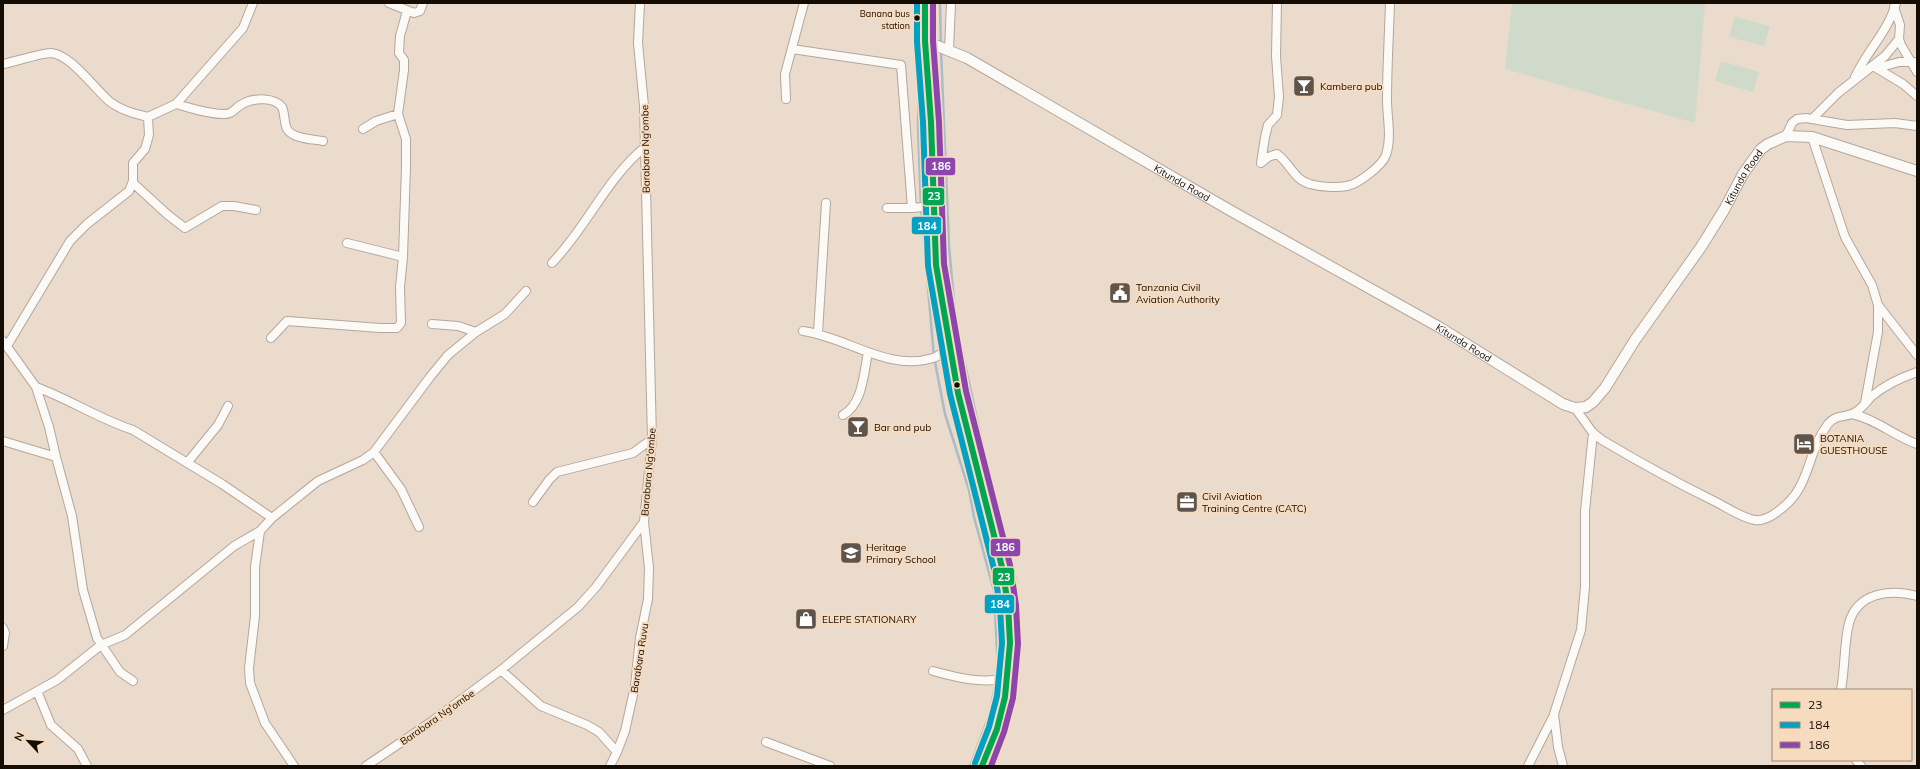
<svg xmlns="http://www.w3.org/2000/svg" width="1920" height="769" font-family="Mulish,sans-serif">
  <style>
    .green { fill: #d0daca }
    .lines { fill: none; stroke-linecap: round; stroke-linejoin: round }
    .stream { stroke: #a8bdc5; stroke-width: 2.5 }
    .minor-casing { stroke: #b3a79c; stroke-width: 10 }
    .tertiary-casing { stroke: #b3a79c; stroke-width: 12 }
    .primary-casing { stroke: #c4bdb6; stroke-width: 15 }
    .minor { stroke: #fcfaf7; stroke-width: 8 }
    .tertiary { stroke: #fcfaf7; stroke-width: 10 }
    .primary { stroke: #f3ede7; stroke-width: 13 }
    .bus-1-casing { stroke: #f7dbbf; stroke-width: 9 }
    .bus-2-casing { stroke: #f7dbbf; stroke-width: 9 }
    .bus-3-casing { stroke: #f7dbbf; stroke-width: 9 }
    .bus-1 { stroke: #00a651; stroke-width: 6 }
    .bus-2 { stroke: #01a1c4; stroke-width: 6 }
    .bus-3 { stroke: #8e44ad; stroke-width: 6 }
    .bus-dot { fill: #150c04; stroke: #f7dbbf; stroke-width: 1.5 }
    .labels { text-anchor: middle; stroke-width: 4; stroke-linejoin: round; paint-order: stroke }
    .bus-label { font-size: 9px; fill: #150c04; stroke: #f7dbbf; text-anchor: end }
    .poi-label { font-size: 10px; fill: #150c04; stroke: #f7dbbf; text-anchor: start }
    .street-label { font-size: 10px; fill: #150c04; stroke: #f7dbbf }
    .line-badge { stroke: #f7dbbf; stroke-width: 1.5 }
    .badge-label { font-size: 11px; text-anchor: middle; font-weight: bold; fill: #fff }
  </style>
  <rect width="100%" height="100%" fill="#eadbcc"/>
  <path class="green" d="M1512 3H1705L1695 123 1505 69Z
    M1735 17 1770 26 1764 46 1729 37Z
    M1721 61 1759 72 1753 92 1715 81Z"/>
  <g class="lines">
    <path class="stream" d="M916 3 919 70 918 127 921 208 934 357 945 414 969 490 974 517 994 591 998 669 990 713 970 766
      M940 3 941 45
      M941 50 949 246 956 324 998 514 1016 580 1015 622
      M990 766 1007 727 1015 678V659"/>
    <g class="minor-casing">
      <path id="minor" d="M389 3 414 13 420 11 423 3
        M1277 3 1276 56 1279 97 1277 115 1268 125 1265 137 1261 163 1268 157 1277 154C1290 163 1294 180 1310 184 1320 187 1337 188 1347 186 1358 184 1382 166 1386 155 1392 137 1387 118 1387 100 1387 68 1389 35 1390 3
        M1894 7 1900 25 1899 39 1901 45 1917 72
        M792 49 901 65 912 208
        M949 50 951 3
        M3 64C14 62 41 53 51 53 70 54 94 88 109 101 120 110 134 114 148 117L176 104 243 28 253 3
        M1873 66 1903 84 1917 96
        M1877 68 1899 62H1917
        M1855 77C1867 51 1889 30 1896 3
        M786 99 785 74 804 3
        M176 104C191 108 207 114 223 114 233 115 235 107 244 103 255 98 274 97 282 107 285 114 284 123 287 129 293 139 313 139 323 141
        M1813 118 1838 93 1885 56 1899 39
        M363 129 376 121 398 114
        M1786 136 1792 123 1797 119 1806 118 1847 125 1895 123 1917 126
        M1812 137 1845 237 1872 285 1878 305 1917 355
        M133 183 168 215 185 228 222 206H234L256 210
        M887 208H912L934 206
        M347 243 403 257
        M552 263C587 227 606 179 645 147
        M432 324 458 326 476 332
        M803 331C847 337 888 372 933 358 939 356 944 351 949 347
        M818 333 826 203
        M271 338 287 321 380 328H397L401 323 400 287 403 257 406 167V139L398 114 404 70V60L399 53 400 36 407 11
        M3 341 36 387 49 427 56 457 72 516 83 590 97 638 120 672 133 681
        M7 346 70 241 87 224 129 191 133 181V163L145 149 149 135 148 117
        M36 387C69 399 99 419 133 430L222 484 272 518
        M1865 403 1878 332V306
        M1575 408 1593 433 1602 440C1639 462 1677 483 1716 502 1728 508 1742 518 1755 520 1762 521 1771 517 1777 512 1813 487 1805 454 1828 424 1836 414 1844 418 1854 413 1862 409 1866 402 1872 396 1885 385 1900 378 1917 372
        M1852 414C1876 419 1894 436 1917 444
        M843 415C863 404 864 372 868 352
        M3 441 56 457
        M374 452 401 489 419 527
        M187 463 218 425 228 406
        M533 502 549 480 557 472 633 453 652 439
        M3 628 5 633 3 646
        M501 670 541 706 587 725 599 732 617 752
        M933 671C958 678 982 684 1008 678
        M1841 690C1845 669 1844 643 1849 623 1858 592 1890 589 1917 596
        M37 691 51 725 78 749 87 766
        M3 710 57 680 101 645 125 635 234 546 260 531
        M766 742 830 766
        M1856 760 1861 766
        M294 766 265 723 250 683 249 668 255 616V567L260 531 272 518 318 481 363 460 374 452 430 377 448 355 476 332 505 314 526 291
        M366 766 431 722 501 670 578 607 596 587 644 522 652 439 644 106 638 43 640 3
        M610 766 617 752 625 731 635 686 640 638 648 599 649 568 644 522
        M1528 766 1554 715
        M1563 766 1558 747 1554 714 1581 630 1585 587V511L1593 433"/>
    </g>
    <g class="tertiary-casing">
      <g id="tertiary">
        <path id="s1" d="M925 41 967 58 1233 212 1439 327 1563 404 1575 408 1586 407 1593 402 1605 388 1635 340 1701 247 1724 210 1743 174 1761 149 1768 144 1786 136 1812 137 1917 171"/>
      </g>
    </g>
    <g class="primary-casing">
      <path id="primary" d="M925 3V41L931 122 936 265 958 393 1002 567 1008 605 1010 643 1005 697 997 729 982 766"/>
    </g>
    <use href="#minor" class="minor"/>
    <use href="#tertiary" class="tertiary"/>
    <use href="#primary" class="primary"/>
    <g class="bus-1-casing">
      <path id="bus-1" d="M925 3V41L931 122 936 265 958 393 1002 567 1008 605 1010 643 1005 697 997 729 982 766"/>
    </g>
    <g class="bus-2-casing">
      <path id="bus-2" d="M917 3V42L923 122 928 266 950 394 994 569 1000 606 1002 643 997 696 989 727 975 763"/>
    </g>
    <g class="bus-3-casing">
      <path id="bus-3" d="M933 3V41L939 122 944 264 966 391 1010 565 1016 605 1018 644 1013 698 1004 732 991 766"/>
    </g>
    <use href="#bus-1" class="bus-1"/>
    <use href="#bus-2" class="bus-2"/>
    <use href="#bus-3" class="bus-3"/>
  </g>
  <defs>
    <g id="bar-square" transform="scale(1.15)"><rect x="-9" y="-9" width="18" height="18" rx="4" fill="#60544a" stroke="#f7dbbf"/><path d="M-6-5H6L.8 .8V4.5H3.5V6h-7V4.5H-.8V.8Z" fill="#fff"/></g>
    <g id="civic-square" transform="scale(1.15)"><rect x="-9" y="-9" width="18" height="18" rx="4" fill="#60544a" stroke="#f7dbbf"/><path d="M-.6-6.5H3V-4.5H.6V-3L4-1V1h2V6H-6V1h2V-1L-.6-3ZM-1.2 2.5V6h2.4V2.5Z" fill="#fff"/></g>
    <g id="hotel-square" transform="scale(1.15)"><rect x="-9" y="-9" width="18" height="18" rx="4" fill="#60544a" stroke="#f7dbbf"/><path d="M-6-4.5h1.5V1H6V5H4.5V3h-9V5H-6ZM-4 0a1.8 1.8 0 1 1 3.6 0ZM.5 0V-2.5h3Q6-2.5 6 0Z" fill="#fff"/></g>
    <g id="office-square" transform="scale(1.15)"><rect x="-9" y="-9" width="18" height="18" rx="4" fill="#60544a" stroke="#f7dbbf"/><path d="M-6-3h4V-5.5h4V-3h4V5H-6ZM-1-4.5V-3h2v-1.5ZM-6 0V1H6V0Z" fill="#fff"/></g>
    <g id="school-square" transform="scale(1.15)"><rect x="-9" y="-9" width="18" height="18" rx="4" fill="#60544a" stroke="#f7dbbf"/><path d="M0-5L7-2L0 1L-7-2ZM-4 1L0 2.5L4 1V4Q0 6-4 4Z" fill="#fff"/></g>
    <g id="shop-square" transform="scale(1.15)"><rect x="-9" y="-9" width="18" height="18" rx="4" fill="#60544a" stroke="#f7dbbf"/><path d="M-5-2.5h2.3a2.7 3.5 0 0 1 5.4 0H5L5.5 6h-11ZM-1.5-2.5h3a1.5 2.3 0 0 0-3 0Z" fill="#fff"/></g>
  </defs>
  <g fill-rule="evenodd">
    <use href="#bar-square" x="1304" y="86"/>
    <use href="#civic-square" x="1120" y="293"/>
    <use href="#bar-square" x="858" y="427"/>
    <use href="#hotel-square" x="1804" y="444"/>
    <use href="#office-square" x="1187" y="502"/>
    <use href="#school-square" x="851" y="553"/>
    <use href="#shop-square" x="806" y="619"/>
  </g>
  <g class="bus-dot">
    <circle cx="917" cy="18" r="3.5"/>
    <circle cx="957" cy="385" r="3.5"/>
  </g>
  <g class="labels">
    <g class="bus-label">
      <text x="910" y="17">Banana bus<tspan x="910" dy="12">station</tspan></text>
    </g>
    <g class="poi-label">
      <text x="1320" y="90">Kambera pub</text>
      <text x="1136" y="291">Tanzania Civil<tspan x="1136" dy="12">Aviation Authority</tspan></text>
      <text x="874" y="431">Bar and pub</text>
      <text x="1820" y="442">BOTANIA<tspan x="1820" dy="12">GUESTHOUSE</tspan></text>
      <text x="1202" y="500">Civil Aviation<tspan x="1202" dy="12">Training Centre (CATC)</tspan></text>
      <text x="866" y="551">Heritage<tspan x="866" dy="12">Primary School</tspan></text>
      <text x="822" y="623">ELEPE STATIONARY</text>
    </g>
    <g class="street-label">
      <text transform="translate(645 149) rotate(-91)" y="4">Barabara Ng'ombe</text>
      <text dy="4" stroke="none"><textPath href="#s1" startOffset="1038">Kitunda Road</textPath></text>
      <text dy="4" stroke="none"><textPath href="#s1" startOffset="294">Kitunda Road</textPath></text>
      <text dy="4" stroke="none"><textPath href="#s1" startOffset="618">Kitunda Road</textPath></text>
      <text transform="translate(648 472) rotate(-85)" y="4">Barabara Ng'ombe</text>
      <text transform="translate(639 658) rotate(-81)" y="4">Barabara Ruvu</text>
      <text transform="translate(437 717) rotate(-35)" y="4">Barabara Ng'ombe</text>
    </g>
  </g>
  <g class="line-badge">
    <rect x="925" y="157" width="31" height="19" rx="4" fill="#8e44ad"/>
    <rect x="922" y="187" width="23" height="19" rx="4" fill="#00a651"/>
    <rect x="911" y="216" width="31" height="19" rx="4" fill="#01a1c4"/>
    <rect x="990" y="538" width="31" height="19" rx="4" fill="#8e44ad"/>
    <rect x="992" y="567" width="23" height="19" rx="4" fill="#00a651"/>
    <rect x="984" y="594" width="31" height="20" rx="4" fill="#01a1c4"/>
  </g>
  <g class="badge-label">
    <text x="941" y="170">186</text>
    <text x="934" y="200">23</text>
    <text x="927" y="230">184</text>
    <text x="1005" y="551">186</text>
    <text x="1004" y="581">23</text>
    <text x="1000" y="608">184</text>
  </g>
  <rect width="1920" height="769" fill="none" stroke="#150c04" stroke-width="8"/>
  <rect x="1772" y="689" width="140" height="72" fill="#f7dbbf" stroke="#9d8874"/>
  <rect x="1780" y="702" width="20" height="6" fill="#00a651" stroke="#9d8874"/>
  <text x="1808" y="709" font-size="12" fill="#150c04">23</text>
  <rect x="1780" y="722" width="20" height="6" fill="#01a1c4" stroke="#9d8874"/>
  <text x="1808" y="729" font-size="12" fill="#150c04">184</text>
  <rect x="1780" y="742" width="20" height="6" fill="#8e44ad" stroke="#9d8874"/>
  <text x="1808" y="749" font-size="12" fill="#150c04">186</text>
  <g transform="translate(28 741) rotate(296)" stroke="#f7dbbf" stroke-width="3" paint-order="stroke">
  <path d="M0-3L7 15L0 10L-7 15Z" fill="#150c04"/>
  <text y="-6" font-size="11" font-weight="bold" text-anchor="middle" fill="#150c04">N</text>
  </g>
</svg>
